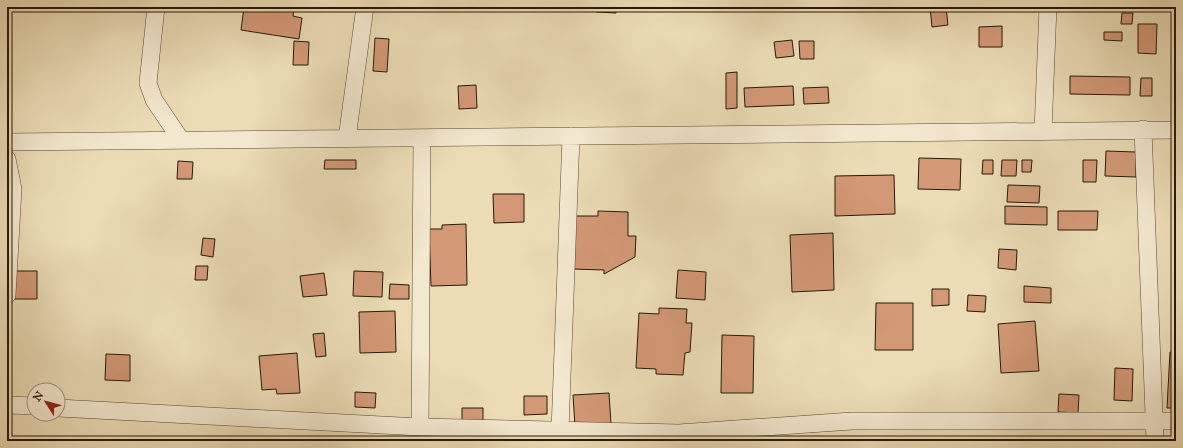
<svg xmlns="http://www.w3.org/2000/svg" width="1183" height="448" font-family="'IM FELL Great Primer',serif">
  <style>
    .building { fill: #d39975; stroke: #271809 }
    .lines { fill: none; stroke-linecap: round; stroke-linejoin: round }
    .street-casing { stroke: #584934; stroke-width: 18 }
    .street { stroke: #f2e8cf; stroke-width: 17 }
  </style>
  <rect width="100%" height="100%" fill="#ebdcb5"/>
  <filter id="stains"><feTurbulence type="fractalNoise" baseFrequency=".005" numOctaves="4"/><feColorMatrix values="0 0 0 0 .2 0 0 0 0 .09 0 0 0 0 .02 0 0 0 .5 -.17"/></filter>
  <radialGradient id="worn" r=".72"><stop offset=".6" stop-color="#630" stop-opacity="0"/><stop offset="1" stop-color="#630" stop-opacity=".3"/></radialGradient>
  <path class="building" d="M49 7H74V8L49 9Z
    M244 7H294L293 16 302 18 299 39 241 30Z
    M597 7H616V13L596 12Z
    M930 7H946L948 25 932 27Z
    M1122 13H1133L1132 24H1121Z
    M1138 24H1157L1156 54 1138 53Z
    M1002 26V47H979V27Z
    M1104 32H1122V41L1104 40Z
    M375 38 389 39 387 72 373 71Z
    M792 40 794 56 776 58 774 42Z
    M294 41 309 42 308 65H293Z
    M799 41H814V59H800Z
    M737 72V108L726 109V73Z
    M1070 76 1130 77V95L1070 94Z
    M1141 78H1152V96H1140Z
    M476 85 477 108 459 109 458 86Z
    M793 86 794 105 745 107 744 88Z
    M828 87 829 103 804 104 803 88Z
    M1106 151 1136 152V177L1105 176Z
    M919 158 961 159 960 190 918 189Z
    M325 160H356V169H324Z
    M983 160H993V174H982Z
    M1002 160H1017L1016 176H1001Z
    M1022 160H1032L1031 172H1022Z
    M1083 160H1097L1096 182H1083Z
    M178 161 193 162 192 179H177Z
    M894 175 895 214 835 216V176Z
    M1008 185 1040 186 1039 203 1007 202Z
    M493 194H524V222L494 223Z
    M1005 206 1047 207V225L1005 224Z
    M598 211 628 212V236H636L635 257 604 274V270L573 269 575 216H598Z
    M1058 211H1098L1097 230H1058Z
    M466 224 467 285 431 286 429 229H442V225Z
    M833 233 834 290 792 292 790 235Z
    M203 238 215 239 213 257 201 255Z
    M999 249 1017 250 1016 270 998 268Z
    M196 266H208L207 280H195Z
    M678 270 706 272 705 300 676 298Z
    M12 271H37V299H12Z
    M354 271 383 272 382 297 353 296Z
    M324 273 327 295 303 297 300 276Z
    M390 284 409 285V299H389Z
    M1024 286 1051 288V303L1024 302Z
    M932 289H949V305L932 306Z
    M968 295 986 296 985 312 967 311Z
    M876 303H913V350H875Z
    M659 308 687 309 686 323H692L690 352 685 353 683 375 656 374V369L636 368 639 313 659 314Z
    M395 311 396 352 360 353 359 312Z
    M1035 321 1039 371 1001 373 998 324Z
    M324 333 326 356 316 357 313 334Z
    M722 335 754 336 753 393H721Z
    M1170 352 1176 353V408H1167Z
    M297 353 300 393 277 394 276 389 262 390 259 356Z
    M106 354 130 355V381L105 380Z
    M1115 368 1133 369 1132 401 1114 400Z
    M355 392 376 393 375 408 355 407Z
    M609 393 611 424 575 426 573 395Z
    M1059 394 1079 395 1078 413 1058 412Z
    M524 396H547V414L524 415Z
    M462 408H483V424L462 423Z"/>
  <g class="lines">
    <g class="street-casing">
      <path id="street" d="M156 7 148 83 154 100 181 140
        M1143 129 1155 441
        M1043 131 1048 7
        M347 138 365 7
        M7 142 1176 130
        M7 159 13 189 7 295
        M7 405 34 406
        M58 408 420 427 679 433 852 421H1176
        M420 427 422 138
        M560 431 571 136"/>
    </g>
    <use href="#street" class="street"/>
  </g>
  <rect width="1183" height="448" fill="none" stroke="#ebdcb5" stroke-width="24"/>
  <rect x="8" y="8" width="1167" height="432" fill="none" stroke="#271809" stroke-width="2"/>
  <rect x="12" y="12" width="1159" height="424" fill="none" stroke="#271809"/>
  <g transform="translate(46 402) rotate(306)"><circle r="19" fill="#f2e8cf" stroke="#a19580"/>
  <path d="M0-3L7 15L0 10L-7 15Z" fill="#8f2418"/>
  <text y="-6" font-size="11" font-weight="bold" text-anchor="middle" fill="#271809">N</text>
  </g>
  <rect width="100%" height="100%" filter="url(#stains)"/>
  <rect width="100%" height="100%" fill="url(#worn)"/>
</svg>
